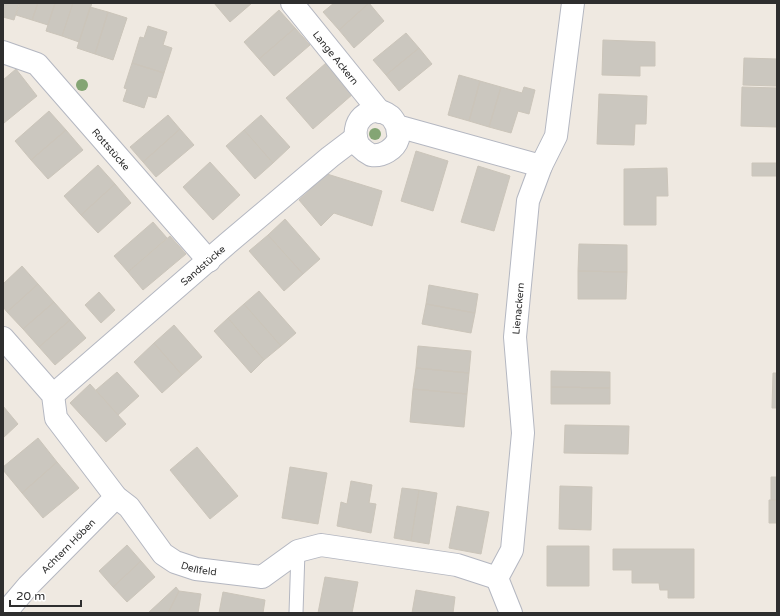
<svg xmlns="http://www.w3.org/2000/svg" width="780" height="616" font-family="'Varela Round',sans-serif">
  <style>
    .building { fill: #cbc7bf; stroke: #cbc5ba }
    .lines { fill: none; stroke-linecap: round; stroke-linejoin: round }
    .service-casing { stroke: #b4b7c1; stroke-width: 15 }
    .minor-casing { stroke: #b4b7c1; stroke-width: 24 }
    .service { stroke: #fff; stroke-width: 13 }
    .minor { stroke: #fff; stroke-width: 22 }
    .tree { fill: #84a574 }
    .labels { text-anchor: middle; stroke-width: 3; stroke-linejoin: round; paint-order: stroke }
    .street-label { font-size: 10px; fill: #2e2e2e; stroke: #fff }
  </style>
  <rect width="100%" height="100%" fill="#efe9e1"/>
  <path class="building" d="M3 3H19L14 20 3 17Z
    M20 3H38L32 20 16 15Z
    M38 3H55L48 25 32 20Z
    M55 3H73L62 36 46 31Z
    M73 3H92L79 42 62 36Z
    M214 3H252L230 22Z
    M334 3H369L339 30 323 12Z
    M369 3 384 21 354 48 339 30Z
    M90 7 108 12 95 54 77 48Z
    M279 10 295 28 259 59 244 42Z
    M108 12 127 18 113 60 95 54Z
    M148 26 167 32 163 45 172 48 164 73 132 63 140 37 144 38Z
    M295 28 310 45 274 76 259 59Z
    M406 33 419 48 386 75 373 60Z
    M603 40 655 42V66H640V76L602 75Z
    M419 48 432 64 399 91 386 75Z
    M744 58 777 59 776 86 743 85Z
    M132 63 164 73 156 98 148 96 144 108 123 101 127 89 124 88Z
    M326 63 353 94 313 129 286 98Z
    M16 69 37 96 4 123 3 121V80Z
    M459 75 480 81 469 121 448 115Z
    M480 81 501 87 489 127 469 121Z
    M501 87 522 93 524 87 535 90 529 114 518 111 511 133 489 127Z
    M742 87 777 88V127L741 126Z
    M599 94 647 96 646 124H635L634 145 597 144Z
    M49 111 66 130 31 160 15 141Z
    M168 115 180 129 143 162 130 147Z
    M261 115 290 147 273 163 244 130Z
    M180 129 194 145 156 177 143 162Z
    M66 130 83 150 48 179 31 160Z
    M244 130 273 163 255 179 226 146Z
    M416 151 448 161 433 211 401 201Z
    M210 162 240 195 213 220 183 187Z
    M752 163H777V176H752Z
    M98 165 115 184 81 215 64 196Z
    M478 166 510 176 494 231 461 222Z
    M667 168 668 196H656V225H624V169Z
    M327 174 382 191 372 226 334 213 321 226 299 200Z
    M115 184 131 203 98 233 81 215Z
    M285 219 320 259 303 274 268 235Z
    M153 222 167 238 128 272 114 256Z
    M268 235 303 274 284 291 249 251Z
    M170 236 186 254 143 290 128 272Z
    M579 244 627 245V272L578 271Z
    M22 266 38 284 7 312 3 307V284Z
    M578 271 627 272 626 299H578Z
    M38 284 54 302 23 329 7 312Z
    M429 285 478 294 475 313 426 304Z
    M259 291 296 333 281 346 244 304Z
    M99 292 115 310 101 323 85 305Z
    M54 302 70 320 39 347 23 329Z
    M244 304 281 346 264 360 228 318Z
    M426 304 475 313 471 333 422 324Z
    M228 318 264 360 251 373 214 331Z
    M70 320 86 338 55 365 39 347Z
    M174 325 202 357 182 375 154 343Z
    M154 343 182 375 162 393 134 362Z
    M418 346 471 351 469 373 416 368Z
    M416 368 469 373 467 394 413 389Z
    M551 371 610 372V388L551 387Z
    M117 372 139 396 118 415 96 390Z
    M773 373H777V408H772Z
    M90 384 126 424 106 442 70 403Z
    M551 387 610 388V404H551Z
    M413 389 467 394 464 427 410 422Z
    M3 406 18 424 3 438Z
    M565 425 629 426 628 454 564 453Z
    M38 438 57 462 22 493 3 470V467Z
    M197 447 238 496 210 519 170 470Z
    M57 462 79 488 43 518 22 493Z
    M290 467 327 473 318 524 282 518Z
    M771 477H777V500H771Z
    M351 481 372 485 369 503 376 504 371 533 337 526 341 502 347 504Z
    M560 486 592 487 591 530 559 529Z
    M402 488 419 490 411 541 394 538Z
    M419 490 437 493 429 544 411 541Z
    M769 500H777V523H769Z
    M457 506 489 512 481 554 449 548Z
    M127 545 141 561 113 587 99 571Z
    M547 546H589V586H547Z
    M613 549H694V598H668V590H660L659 583H632V570H613Z
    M141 561 155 577 127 602 113 587Z
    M325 577 358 582 352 613H318Z
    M176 587 179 591 168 613H148Z
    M416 590 455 597 453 613H412Z
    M179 591 201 594 198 613H168Z
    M223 592 265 600 263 613H219Z"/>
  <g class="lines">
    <g class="service-casing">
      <path id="service" d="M296 613 298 551"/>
    </g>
    <g class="minor-casing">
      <g id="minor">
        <path id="s1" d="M292 3 380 112"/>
        <path id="s2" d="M3 52 37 64 209 261"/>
        <path d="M397 126C397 130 399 135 398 139 395 149 382 157 371 155 367 153 362 149 359 146 347 123 370 101 390 116 393 118 395 123 397 126L541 166"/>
        <path id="s3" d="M3 338 53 395 56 418 116 497 129 507 163 554 175 562 196 569 262 577 298 551 321 545 457 565 497 578"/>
        <path id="s4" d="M53 395 228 243 330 157 355 138"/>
        <path id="s5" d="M5 613 28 586 116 497"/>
        <path id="s6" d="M511 613 497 578 512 550 523 433 515 337 528 201 541 166 556 136 573 3"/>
      </g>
    </g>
    <use href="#service" class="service"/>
    <use href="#minor" class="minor"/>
  </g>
  <g class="tree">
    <circle cx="82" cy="85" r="6"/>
    <circle cx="375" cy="134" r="6"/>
  </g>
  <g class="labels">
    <g class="street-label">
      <text dy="4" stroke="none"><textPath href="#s1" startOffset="70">Lange Ackern</textPath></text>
      <text dy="4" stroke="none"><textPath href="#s2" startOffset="149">Rottstücke</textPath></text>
      <text dy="4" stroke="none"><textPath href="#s4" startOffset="198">Sandstücke</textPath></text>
      <text dy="4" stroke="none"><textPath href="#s6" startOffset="312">Lienackern</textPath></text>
      <text dy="4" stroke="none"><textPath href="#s5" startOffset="92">Achtern Höben</textPath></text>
      <text dy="4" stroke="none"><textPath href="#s3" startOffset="312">Dellfeld</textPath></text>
    </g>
  </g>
  <rect width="780" height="616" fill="none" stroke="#2e2e2e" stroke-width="8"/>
  <path d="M10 600v6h71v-6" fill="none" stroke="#2e2e2e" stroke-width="2"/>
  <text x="16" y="600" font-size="12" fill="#2e2e2e" stroke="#ffffff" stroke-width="3" paint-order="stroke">20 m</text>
</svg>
